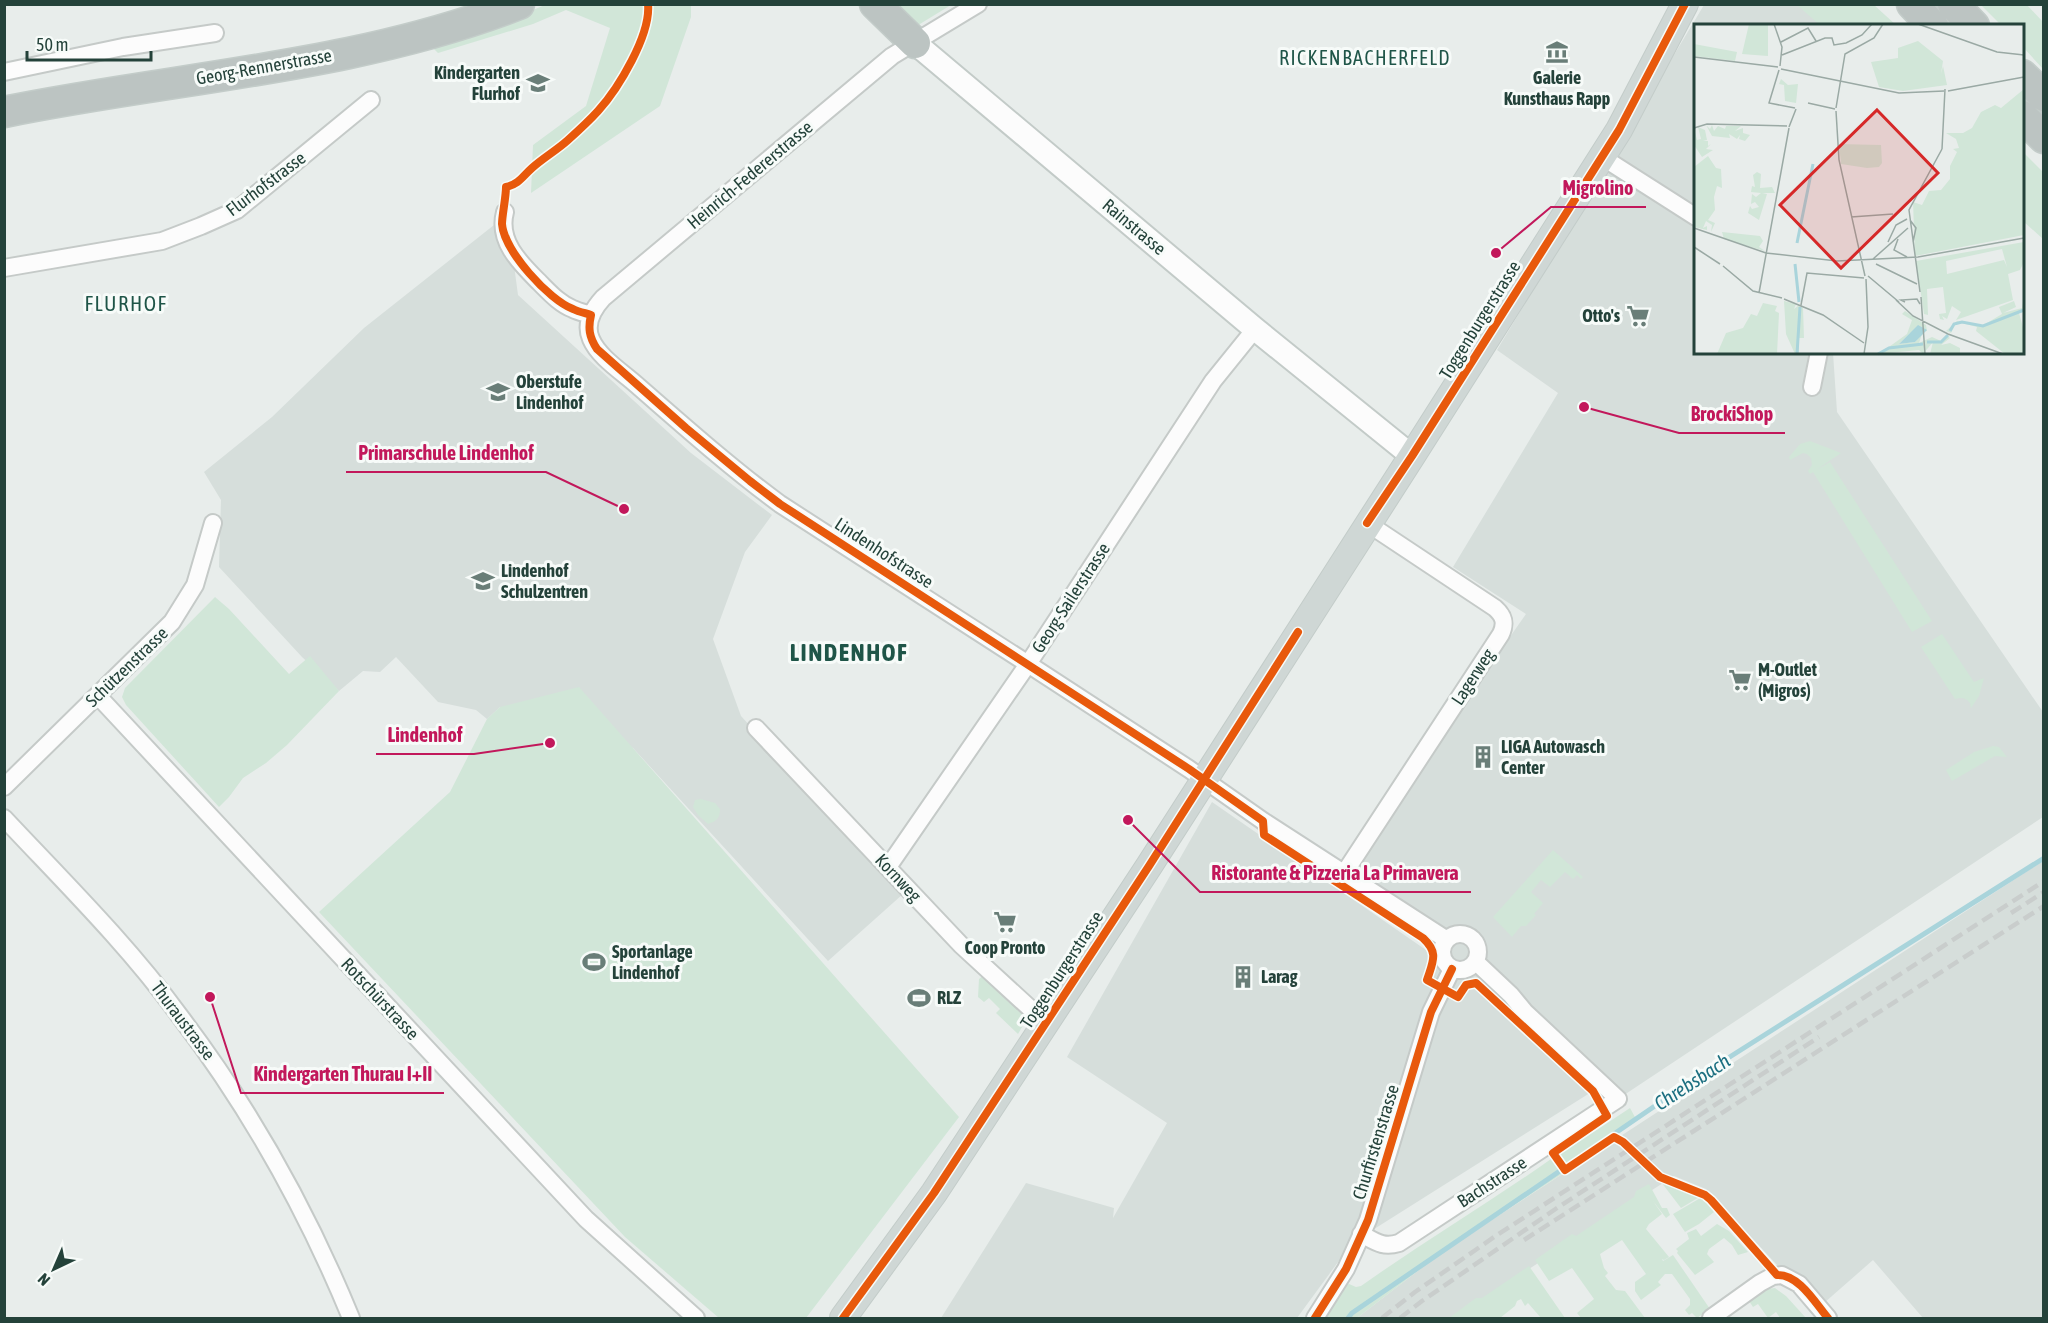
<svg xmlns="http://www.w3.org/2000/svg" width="2048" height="1323" font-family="'Asap Condensed',sans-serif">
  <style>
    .built { fill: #d6dedb }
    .green { fill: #d1e6d8 }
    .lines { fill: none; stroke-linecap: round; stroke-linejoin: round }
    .stream { stroke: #a9d4db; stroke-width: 5 }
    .street-casing { stroke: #c5cac8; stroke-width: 20 }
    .secondary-casing { stroke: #c3cbc8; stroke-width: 26 }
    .primary-casing { stroke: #c3ccc9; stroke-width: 28 }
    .highway-casing { stroke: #c3ccc9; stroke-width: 33 }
    .street { stroke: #fcfcfc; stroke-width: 16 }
    .secondary { stroke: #fcfcfc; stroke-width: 22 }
    .primary { stroke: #cfd7d5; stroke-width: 26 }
    .highway { stroke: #bcc4c2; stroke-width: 30 }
    .rail { stroke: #c9cdcc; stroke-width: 4.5; stroke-dasharray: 12 6; stroke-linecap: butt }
    .cycleway-casing { stroke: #f7fbf9; stroke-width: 11 }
    .cycleway { stroke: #e8590c; stroke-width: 8 }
    .labels { text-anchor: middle; stroke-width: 6; stroke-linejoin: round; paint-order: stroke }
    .street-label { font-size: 18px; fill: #24423a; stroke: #f7fbf9 }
    .poi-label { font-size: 18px; font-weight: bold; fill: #24423a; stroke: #f7fbf9; text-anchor: start }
    .neighbourhood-label { font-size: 20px; letter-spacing: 1.5px; fill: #1f5548; stroke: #f7fbf9 }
    .water-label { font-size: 20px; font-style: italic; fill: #1c6f80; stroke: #f7fbf9 }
    .quarter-label { font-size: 21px; letter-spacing: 1.5px; fill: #1f5548; stroke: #f7fbf9 }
    .district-label { font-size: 24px; font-weight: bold; letter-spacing: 1.5px; fill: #1f5548; stroke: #f7fbf9 }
    .inset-river { fill: none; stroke: #a9d4db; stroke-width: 3 }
    .inset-road { fill: none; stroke: #9aa9a4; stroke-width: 1.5 }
    .view { fill: #d62828; fill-opacity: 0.15; stroke: #d62828; stroke-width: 3 }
    .inset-edge { fill: none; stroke: #24423a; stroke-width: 3 }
    .leader { fill: none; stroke: #c2185b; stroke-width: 2 }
    .callout-dot { fill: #c2185b; stroke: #f7fbf9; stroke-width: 2 }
    .callout-label { font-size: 20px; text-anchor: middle; font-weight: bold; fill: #c2185b; stroke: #f7fbf9; stroke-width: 6; stroke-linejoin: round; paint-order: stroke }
  </style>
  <rect width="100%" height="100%" fill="#e8edeb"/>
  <path class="built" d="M1704 5H1806L1836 25 1696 26V352L1833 353 1837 412 2043 712V817L1618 1099 1483 992 1593 1091 1352 1243 1297 1318H941L1026 1183 1114 1208 1113 1218 1167 1123 1067 1057 1212 802 1465 977 1345 872 1526 614 1453 567 1558 393 1497 350Z
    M494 225 514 265 518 295 691 453 772 515 745 552 713 639 741 716 903 894 828 961 633 748 500 707 487 719 476 710 438 702 396 657 380 672 363 671 339 691 302 657 219 567 221 500 204 472 272 417 364 328Z
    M2043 861V1318H1923L1873 1260 1824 1303 1778 1266 1706 1189 1674 1176 1493 1292 1456 1318H1357L1441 1253Z"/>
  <path class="green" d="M545 5H691V17L660 106 531 193 533 145 586 106 610 28 566 10 533 24 438 53 429 44 511 19Z
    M888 5H951L915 27Z
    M1797 5H1874L1896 25H1820Z
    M1981 5H2027L2043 22V69L2023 47 2022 26 2001 25Z
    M2022 151 2043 172V239L2023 221Z
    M1810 441 1841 453 1816 470 1830 462 1932 621 1912 632 1813 472 1810 474 1808 471 1812 465 1811 458 1807 454 1803 453 1790 460 1789 457 1800 444Z
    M215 597 229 609 289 674 310 656 339 691 287 745 266 763 243 778 229 797 219 807 126 705 122 697 125 688Z
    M1942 634 1974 682 1984 678 1979 696 1971 708 1970 703C1966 698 1962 697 1955 699L1921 647Z
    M579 687 959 1117 806 1318H719L625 1237 319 912 450 792 487 719 500 707Z
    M1993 746 1999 747 2007 757 1995 756 1952 781 1946 770 1974 752Z
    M701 799 715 803 720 809C720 818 717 821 708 824L698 815 693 807 695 800Z
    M1553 850 1583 877 1581 879 1577 875 1573 879 1565 872 1550 887 1541 880 1531 892 1543 903 1534 914 1536 915 1526 926H1521L1512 937 1493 917Z
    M985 974 1025 1011 1021 1018 1025 1022 1018 1034 996 1013 1000 1009 989 998 984 1002 978 997 979 979Z
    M1630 1108 1636 1119 1565 1166 1559 1155Z
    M1551 1159 1562 1174 1441 1253 1357 1318H1326L1346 1285 1349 1284 1356 1287 1361 1286C1423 1242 1489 1203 1551 1159Z
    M1658 1178H1659L1701 1196 1681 1208Z
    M1649 1184 1662 1208H1667L1670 1215 1666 1218 1653 1201 1662 1214 1649 1224 1646 1229 1669 1257 1664 1260 1662 1259 1663 1261 1673 1255 1710 1309 1697 1318 1692 1313 1689 1315 1685 1310 1690 1305V1299L1672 1274H1665L1658 1282 1661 1285 1641 1300 1635 1291V1282L1646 1274 1622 1240 1600 1254 1604 1268 1608 1273 1605 1276 1616 1290 1625 1291 1645 1318H1581L1577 1313 1594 1299 1572 1268 1549 1281 1535 1260 1572 1234 1576 1236 1634 1197 1636 1191Z
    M1702 1197 1714 1212 1699 1224 1685 1232 1673 1214Z
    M1717 1224 1729 1231 1748 1252 1738 1255 1732 1245 1724 1238 1709 1249 1707 1254 1714 1262 1695 1275 1677 1253 1678 1251 1676 1249 1689 1239 1687 1233 1696 1229 1701 1236Z
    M1529 1266 1565 1318H1541L1528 1303 1525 1306 1521 1299 1517 1301 1515 1306 1500 1318H1449L1476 1298H1482Z
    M1775 1288 1786 1296 1806 1318H1780L1776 1312 1768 1318 1758 1304 1753 1307 1749 1301 1766 1289Z"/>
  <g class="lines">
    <path class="stream" d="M1348 1318 1352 1313 1687 1084 2044 858"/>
    <g class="street-casing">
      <path id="street" d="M978 4 892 56 603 298C593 309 584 323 591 339 599 358 624 373 639 387 685 427 731 468 780 504L1028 664 1189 769 1263 821 1447 940
        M4 72 123 47 215 33
        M1602 157 1696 217
        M505 212C497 242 521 264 540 283 550 293 560 304 573 309 579 312 585 313 591 315
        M4 268 162 241 201 226 237 210 371 100
        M1812 387 1819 352
        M98 696 586 1219 696 1318
        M756 728 961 945 1046 1023
        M4 787 172 622 195 585 213 523
        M4 818C64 882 127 944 179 1015 249 1107 307 1211 351 1318
        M888 867 1028 664 1213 381 1255 329
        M1345 872 1501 634C1506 623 1504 616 1495 608L1367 523
        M1442 952a18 18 0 1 1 36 0a18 18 0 1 1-36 0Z
        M1361 1234C1376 1242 1383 1248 1399 1243L1618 1099 1525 1012 1511 995 1476 962
        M1315 1318 1346 1269 1368 1220 1424 1035 1431 1012 1452 969
        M1711 1318 1760 1283 1773 1276 1782 1275 1799 1284 1828 1318"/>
    </g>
    <g class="secondary-casing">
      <path id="secondary" d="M915 43 1255 329 1412 456"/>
    </g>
    <g class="primary-casing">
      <path id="primary" d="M843 1318 934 1193 1149 866 1412 456 1619 130 1685 4"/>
    </g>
    <g class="highway-casing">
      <path id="highway" d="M875 4 915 43
        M1912 4 1933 26
        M1953 4 1974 26
        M2022 75 2044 96
        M4 112C175 77 355 68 519 4
        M2022 116 2044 138"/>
    </g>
    <use href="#street" class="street"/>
    <use href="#secondary" class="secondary"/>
    <use href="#primary" class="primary"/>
    <use href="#highway" class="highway"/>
    <path class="rail" d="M2011 913 2044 892
      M1524 1240 2044 906
      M1382 1318 1415 1292 1497 1235 2044 881
      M1400 1318 1422 1301 1557 1208 1819 1037"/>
    <g class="cycleway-casing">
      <path id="cycleway" d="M648 4C651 35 618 89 598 111 589 121 578 131 568 140 557 150 543 158 532 168 523 176 519 184 506 187 506 197 502 216 502 224 504 251 549 300 573 309 579 312 585 313 591 315 588 328 589 337 597 349L686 428 750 481 780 504 1189 769 1263 821 1264 835 1423 938C1439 953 1433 961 1427 980L1458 997 1466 985 1476 983 1593 1091 1607 1116 1553 1153 1565 1170 1614 1137 1623 1142 1660 1177 1705 1195 1711 1200 1777 1275C1799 1274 1816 1304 1828 1318
        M1367 523 1412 456 1619 130 1685 4
        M843 1318 934 1193 1149 866 1298 632
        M1315 1318 1346 1269 1368 1220 1424 1035 1431 1012 1452 969"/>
    </g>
    <use href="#cycleway" class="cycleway"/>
  </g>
  <defs>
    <g id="museum-bare" transform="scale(1.8)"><path d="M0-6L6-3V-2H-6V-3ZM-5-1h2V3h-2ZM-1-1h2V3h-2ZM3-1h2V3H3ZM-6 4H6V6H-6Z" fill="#697e78" stroke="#f7fbf9" stroke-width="2.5" paint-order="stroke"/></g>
    <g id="school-bare" transform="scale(1.8)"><path d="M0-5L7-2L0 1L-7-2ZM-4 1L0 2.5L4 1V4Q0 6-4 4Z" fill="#697e78" stroke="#f7fbf9" stroke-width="2.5" paint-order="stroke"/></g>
    <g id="supermarket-bare" transform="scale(1.8)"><path d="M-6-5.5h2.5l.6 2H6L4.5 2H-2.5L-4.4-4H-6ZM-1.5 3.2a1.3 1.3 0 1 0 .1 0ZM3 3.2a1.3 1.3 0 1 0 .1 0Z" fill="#697e78" stroke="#f7fbf9" stroke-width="2.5" paint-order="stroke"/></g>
    <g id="building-bare" transform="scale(1.8)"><path d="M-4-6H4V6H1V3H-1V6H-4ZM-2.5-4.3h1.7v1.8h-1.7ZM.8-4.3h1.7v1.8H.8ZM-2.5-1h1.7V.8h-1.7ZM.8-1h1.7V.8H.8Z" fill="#697e78" stroke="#f7fbf9" stroke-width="2.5" paint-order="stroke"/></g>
    <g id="stadium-bare" transform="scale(1.8)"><path d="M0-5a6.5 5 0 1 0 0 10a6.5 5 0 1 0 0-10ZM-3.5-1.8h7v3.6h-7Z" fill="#697e78" stroke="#f7fbf9" stroke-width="2.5" paint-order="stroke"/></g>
  </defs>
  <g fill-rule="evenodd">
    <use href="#museum-bare" x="1557" y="52"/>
    <use href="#school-bare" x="538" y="83"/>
    <use href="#supermarket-bare" x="1638" y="316"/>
    <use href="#school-bare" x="498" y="392"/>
    <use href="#school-bare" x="483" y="581"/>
    <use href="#supermarket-bare" x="1740" y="680"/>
    <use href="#building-bare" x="1483" y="757"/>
    <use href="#supermarket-bare" x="1005" y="922"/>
    <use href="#stadium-bare" x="594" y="962"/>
    <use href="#building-bare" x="1243" y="977"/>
    <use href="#stadium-bare" x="919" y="998"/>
  </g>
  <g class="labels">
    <g class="street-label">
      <text transform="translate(264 67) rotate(-10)" y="6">Georg-Rennerstrasse</text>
      <text transform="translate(750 175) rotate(-40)" y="6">Heinrich-Federerstrasse</text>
      <text transform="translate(266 184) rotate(-37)" y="6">Flurhofstrasse</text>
      <text transform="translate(1134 227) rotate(40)" y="6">Rainstrasse</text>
      <text transform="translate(1480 320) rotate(-58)" y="6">Toggenburgerstrasse</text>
      <text transform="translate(884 553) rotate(33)" y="6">Lindenhofstrasse</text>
      <text transform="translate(1071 598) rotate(-57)" y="6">Georg-Sailerstrasse</text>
      <text transform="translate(127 667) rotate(-44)" y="6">Schützenstrasse</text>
      <text transform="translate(1473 677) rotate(-57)" y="6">Lagerweg</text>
      <text transform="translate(898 878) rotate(47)" y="6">Kornweg</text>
      <text transform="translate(1062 970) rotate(-57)" y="6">Toggenburgerstrasse</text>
      <text transform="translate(380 999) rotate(47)" y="6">Rotschürstrasse</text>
      <text transform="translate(183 1021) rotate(53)" y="6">Thuraustrasse</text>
      <text transform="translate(1376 1142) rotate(-73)" y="6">Churfirstenstrasse</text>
      <text transform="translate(1492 1182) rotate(-33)" y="6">Bachstrasse</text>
    </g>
    <g class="poi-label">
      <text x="520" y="79" text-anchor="end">Kindergarten<tspan x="520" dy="21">Flurhof</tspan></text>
      <text x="1557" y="84" text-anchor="middle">Galerie<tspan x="1557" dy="21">Kunsthaus Rapp</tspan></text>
      <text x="1620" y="322" text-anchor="end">Otto's</text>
      <text x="516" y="388">Oberstufe<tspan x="516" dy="21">Lindenhof</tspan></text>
      <text x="501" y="577">Lindenhof<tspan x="501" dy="21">Schulzentren</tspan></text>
      <text x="1758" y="676">M-Outlet<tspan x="1758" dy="21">(Migros)</tspan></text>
      <text x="1501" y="753">LIGA Autowasch<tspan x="1501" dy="21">Center</tspan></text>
      <text x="1005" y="954" text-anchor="middle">Coop Pronto</text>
      <text x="612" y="958">Sportanlage<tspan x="612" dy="21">Lindenhof</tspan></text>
      <text x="1261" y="983">Larag</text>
      <text x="937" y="1004">RLZ</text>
    </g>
    <g class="neighbourhood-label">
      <text x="1365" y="65">RICKENBACHERFELD</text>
    </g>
    <g class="water-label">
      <text transform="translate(1692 1082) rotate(-33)" y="7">Chrebsbach</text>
    </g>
    <g class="quarter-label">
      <text x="126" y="311">FLURHOF</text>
    </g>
    <g class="district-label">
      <text x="849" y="661">LINDENHOF</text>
    </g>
  </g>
  <g transform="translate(1694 24)">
    <rect width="330" height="330" fill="#e8edeb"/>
    <path d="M55 0H74V32L48 30ZM224 17 249 37 247 50 249 42 253 61 209 67 185 63 177 38 204 34V24ZM0 20 43 28 41 37 0 32ZM87 55 94 61 104 60 102 79 91 77 90 61 85 60ZM330 65V211L221 232 219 178 228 181 235 167 247 166 256 155V142L263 128 259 125 265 124 262 115 252 109H269L278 104 287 88 301 81 307 84ZM12 101 16 105 18 101 20 107 24 102 31 105 32 102H47L41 107 49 104V109L56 111 51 117 45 115 46 111 43 115 35 110 36 114 18 112ZM4 103 11 106 13 116 9 117H14V122L17 120 12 125 19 126 8 133 0 121V104L3 116 7 115ZM145 120 187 121 188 139 185 143 173 144 147 140ZM14 132 22 144 27 145 28 164 23 162 20 173 21 186 14 196 21 199 17 208 18 201 12 197 9 204 13 202V206L0 203V143ZM63 148 67 150 66 164 78 163 81 169H68L73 170 65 196 54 189 56 182 58 185 65 183 61 178 57 180 58 170 62 173 67 169 57 168 58 162 61 163 59 151ZM28 208 66 212 69 217 65 223 71 227 30 215ZM330 218V238L326 246 314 250 319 276 262 296 267 288 258 282 253 295 248 292 250 296 246 295 245 290 252 289 249 263 233 265 234 291 230 290 222 237ZM308 225 313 243 310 236 253 250 252 237ZM90 277 102 280 100 285 105 281 109 284 110 314H105V330H101L92 310ZM320 277 322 283 309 289 328 284 329 278 330 287 325 289 330 307V330H311L282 307 283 303 268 299 261 301 257 309 252 307 263 297 288 302 308 290 305 283ZM69 279 83 282 81 287 85 289 83 330H23L32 309 49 304 57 290 63 292ZM211 287 232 301 233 307 216 309 205 320 221 318 228 310 225 319 238 313 247 317 252 311 256 314 247 321 256 319 266 324V330H236L239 318 229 330 225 326 185 330 213 310 218 296 208 290Z" fill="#d1e6d8" fill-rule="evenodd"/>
    <path d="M224 301 233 306 221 318 205 320Z" fill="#a9d4db"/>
    <path class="inset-river" d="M103 219 119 140M101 240 105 278M256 307 260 300 268 298 289 302 330 286M233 318H247L254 311M103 330 106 283M184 330 195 324 229 320"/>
    <path class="inset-road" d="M80 0 88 23 86 42M224 0 303 28 330 31M87 18 114 4 122 17M88 31 131 14H138L140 21 152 19 168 11 178 0M0 33 84 43M87 45 205 69 250 67M85 46 75 79 101 84M254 67 330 53M114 79 141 85M142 84 151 30 180 14 189 0M142 87 145 136 171 252M95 103 102 85M0 104 13 100 93 102M248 125 251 65M157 193 199 190M216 196 222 204 219 218M0 204 72 229 143 237 224 233 330 214M204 215 200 226 213 233M194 218 202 201 213 195M0 223 26 240M179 235 214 204M182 240 223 260M29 242 59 267 88 274M174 252 205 278M226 268 215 186 248 125M65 269 95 104M227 273 231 330M90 275 129 291 170 319M202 276 219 292 254 310 309 330M211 278 207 276 223 275 226 280M107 281 113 249 170 254M170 330 174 303 172 255"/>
    <path class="view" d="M183 86 244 149 147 244 86 181Z"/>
    <rect width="330" height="330" class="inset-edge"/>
  </g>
  <path class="leader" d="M1496 253L1551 207H1646M1584 407L1679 433H1785M624 509L546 472H346M550 743L474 754H376M1128 820L1200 892H1471M210 997L241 1093H444"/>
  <g class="callout-dot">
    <circle cx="1496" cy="253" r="6"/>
    <circle cx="1584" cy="407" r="6"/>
    <circle cx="624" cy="509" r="6"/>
    <circle cx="550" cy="743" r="6"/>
    <circle cx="1128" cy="820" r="6"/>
    <circle cx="210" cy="997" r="6"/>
  </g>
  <g class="callout-label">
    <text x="1598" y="195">Migrolino</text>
    <text x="1732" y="421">BrockiShop</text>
    <text x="446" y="460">Primarschule Lindenhof</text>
    <text x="425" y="742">Lindenhof</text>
    <text x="1335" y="880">Ristorante &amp; Pizzeria La Primavera</text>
    <text x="343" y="1081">Kindergarten Thurau I+II</text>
  </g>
  <rect width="2048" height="1323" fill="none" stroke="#24423a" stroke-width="12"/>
  <g transform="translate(54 1269) rotate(224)" stroke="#f7fbf9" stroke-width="4.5" paint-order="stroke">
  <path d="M0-4.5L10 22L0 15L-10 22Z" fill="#24423a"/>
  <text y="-9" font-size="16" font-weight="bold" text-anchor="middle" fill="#24423a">N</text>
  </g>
  <path d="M27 51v9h124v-9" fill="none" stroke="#24423a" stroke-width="3"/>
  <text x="36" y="51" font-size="18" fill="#24423a" stroke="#f7fbf9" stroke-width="4.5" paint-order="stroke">50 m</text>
</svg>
